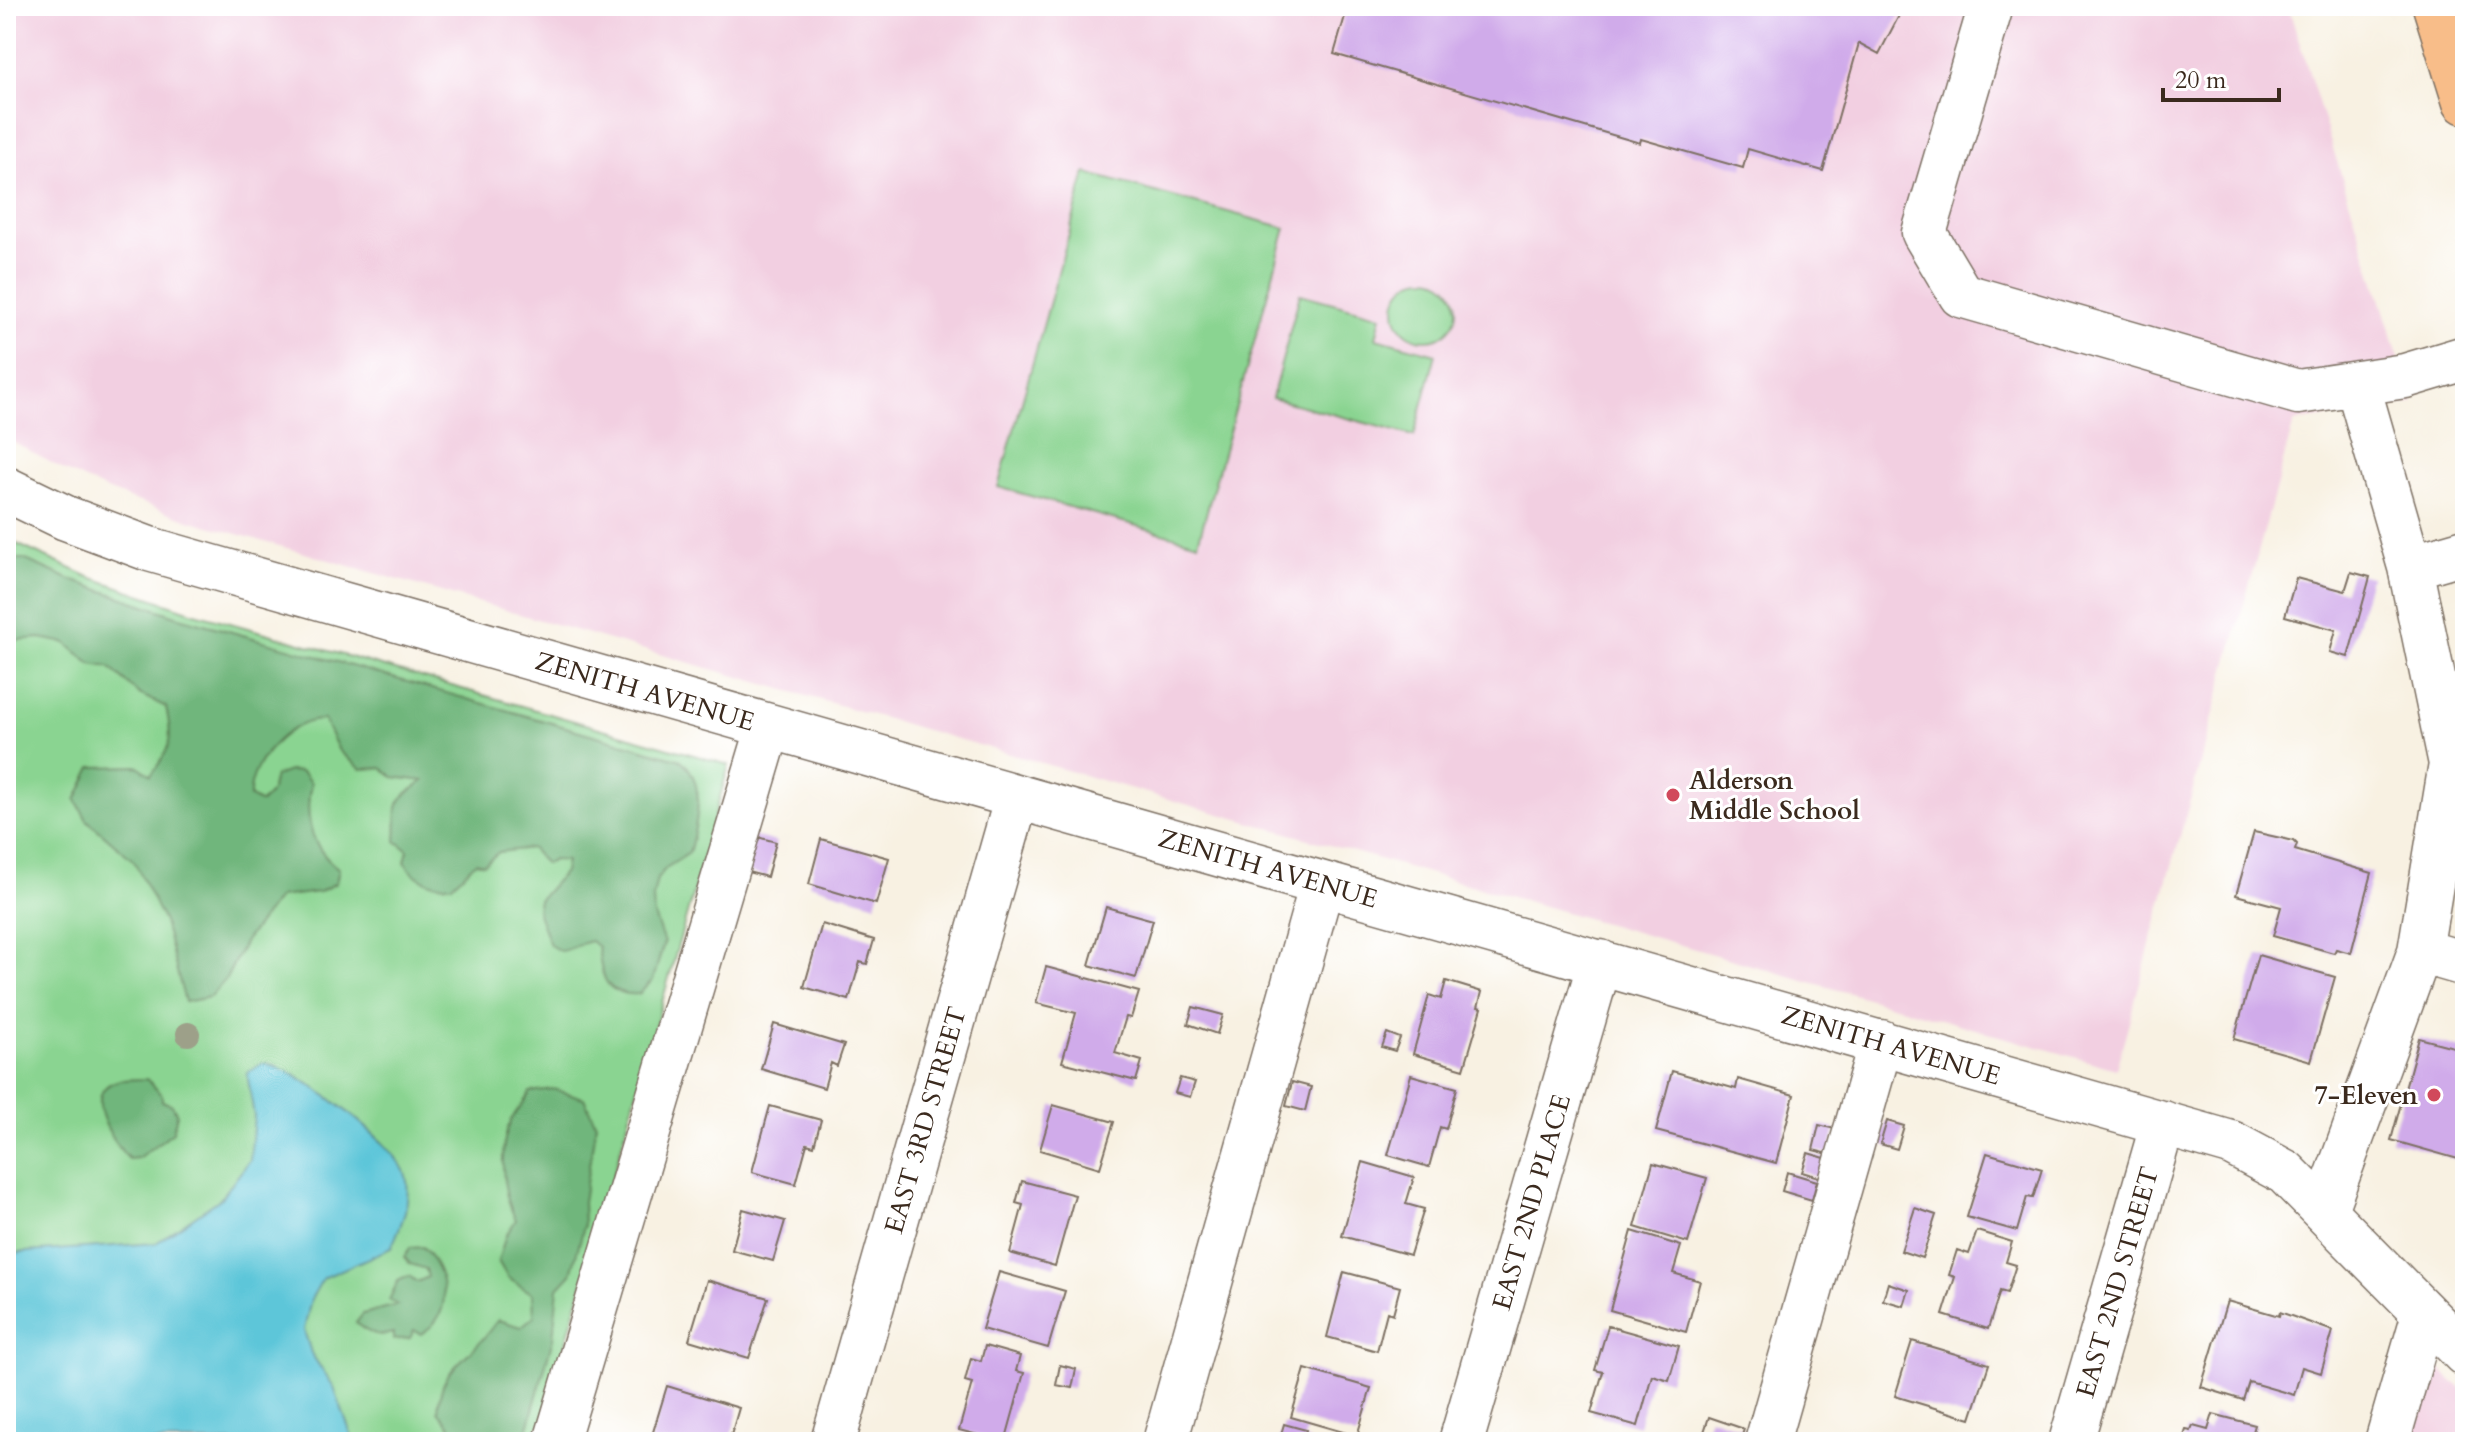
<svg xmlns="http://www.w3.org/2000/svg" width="2471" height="1448" font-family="Cardo,serif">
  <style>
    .built { fill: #f2cfe1 }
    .green { fill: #8ad491; stroke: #627f58; stroke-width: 2 }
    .forest { fill: #6fb67b; stroke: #55704c; stroke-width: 2 }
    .water { fill: #5dc6d9; stroke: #4c787c; stroke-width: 2 }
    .building { fill: #d0abea }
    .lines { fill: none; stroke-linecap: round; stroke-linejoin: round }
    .minor-casing { stroke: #7d7063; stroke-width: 47 }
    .highway-casing { stroke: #7d7063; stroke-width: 47 }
    .minor { stroke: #fff; stroke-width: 44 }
    .highway { stroke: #f8bd89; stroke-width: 44 }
    .tree { fill: #9da089 }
    .poi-dot { fill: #d1495b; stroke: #fff; stroke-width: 3 }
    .labels { text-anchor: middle; stroke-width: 6; stroke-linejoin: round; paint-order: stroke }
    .street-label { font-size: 26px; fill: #3b2a1e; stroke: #fff }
    .poi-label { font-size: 26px; font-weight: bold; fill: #3b2a1e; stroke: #fff; text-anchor: start }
  </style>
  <rect width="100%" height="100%" fill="#fff"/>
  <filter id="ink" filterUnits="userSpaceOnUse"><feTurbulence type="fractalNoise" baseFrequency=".0125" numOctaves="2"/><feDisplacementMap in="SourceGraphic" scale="16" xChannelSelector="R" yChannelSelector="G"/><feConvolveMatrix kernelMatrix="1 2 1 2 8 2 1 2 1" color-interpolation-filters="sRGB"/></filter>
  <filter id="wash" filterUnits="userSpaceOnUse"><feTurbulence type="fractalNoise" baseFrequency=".006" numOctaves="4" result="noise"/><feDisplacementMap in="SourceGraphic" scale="32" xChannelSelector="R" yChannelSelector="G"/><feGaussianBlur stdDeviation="1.8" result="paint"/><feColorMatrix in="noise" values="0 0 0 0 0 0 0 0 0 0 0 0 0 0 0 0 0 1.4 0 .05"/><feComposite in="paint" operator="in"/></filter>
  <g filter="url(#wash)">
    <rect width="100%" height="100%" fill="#f8f1e2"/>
    <path class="built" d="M20 6H2288L2413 403 2294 422 2116 1069 192 521 109 491 66 471 6 438V55Z
      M2431 1360 2452 1381 2465 1391V1442H2407Z"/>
    <path class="green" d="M1086 173 1286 228 1198 543 998 487Z
      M1395 309a31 31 0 1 1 62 0a31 31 0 1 1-62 0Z
      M1300 294 1381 316 1376 338 1436 354 1414 436 1272 398Z
      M6 539 87 576 192 612 729 765 538 1442H6Z"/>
    <path class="forest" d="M6 559H24L71 580 176 616 681 760C707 782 697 824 689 853L666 868 657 879 653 897 654 915 664 943 653 980 639 994C604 996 602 977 598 947L591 941C579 943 572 950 560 951L550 945 537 911 539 900 564 872 566 861 554 860 545 864 531 848 499 852 484 864 476 862 452 885C431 885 416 881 405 862L408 850 396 841C399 802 388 805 424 781L393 777 382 768 361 769 339 751 324 720C290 718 248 763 250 797L261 803 270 793 275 776 289 771 302 772 311 783C304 817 310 848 339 869L336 883 319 892 279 897 245 941 226 979 210 997 185 1002 164 922 134 861 87 820 76 800 92 767 138 766 151 775C172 747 173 739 166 707L139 694 109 667 91 664 66 643 40 638 6 641Z
      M147 1079 162 1095V1101L172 1105 177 1114 173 1132 138 1158 129 1159C114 1144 81 1094 114 1082 123 1078 137 1080 147 1079Z
      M553 1089 584 1098 596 1124 583 1202 584 1226 571 1274 558 1288 553 1338 524 1442H458L455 1432 438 1411C440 1375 454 1368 477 1345 485 1338 491 1328 498 1320L521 1327 534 1316 533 1294 508 1278 498 1261 506 1235 516 1220C502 1194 497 1147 512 1119 517 1109 525 1103 530 1092Z
      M423 1247C446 1273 456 1313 421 1334L414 1330 410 1338 393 1340V1333C378 1337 368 1334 356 1323L363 1314 397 1305 389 1300 398 1281 409 1276 417 1282 428 1277 426 1269 410 1264 404 1257 410 1248Z"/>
    <path class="water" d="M262 1063C268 1064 275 1065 280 1068 310 1079 398 1146 406 1176 412 1202 401 1226 391 1248L323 1278 311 1299 304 1330 311 1353 334 1388 354 1442H6V1260L12 1253 156 1243 220 1199 250 1160 254 1116 247 1073Z"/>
    <g id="blocks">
      <path class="building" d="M1280 6H1312L1310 15Z
        M1348 6H1904L1879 54 1859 43 1823 171 1748 149 1743 168 1641 139 1640 143 1334 54Z
        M2351 572 2370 577 2348 657 2330 652 2336 630 2285 616 2296 578 2345 591Z
        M2254 832 2294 841 2297 844 2295 850 2372 873 2351 953 2336 949 2334 953 2273 936 2281 907 2236 895Z
        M750 835 776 842 767 877 740 870Z
        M821 839 889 858 876 904 809 884Z
        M1106 907 1153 920 1136 978 1089 965Z
        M822 924 874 940 867 964 860 962 849 1000 804 987Z
        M2258 955 2335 977 2311 1061 2234 1039Z
        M1046 967 1139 992 1131 1018 1126 1017 1115 1053 1142 1061 1136 1081 1062 1062 1076 1013 1036 1003Z
        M1446 981 1482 992 1478 1007 1482 1008 1464 1069 1413 1054 1429 995 1441 999Z
        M1193 1007 1223 1015 1217 1034 1188 1024Z
        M774 1024 844 1045 837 1066 831 1063 824 1088 761 1069Z
        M1387 1033 1400 1038 1395 1051 1382 1047Z
        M2419 1038 2465 1050V1161L2391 1140Z
        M1672 1071 1736 1089 1738 1079 1794 1095 1776 1163 1656 1131Z
        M1411 1075 1457 1088 1446 1129 1440 1127 1429 1167 1388 1155Z
        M1180 1078 1195 1082 1190 1097 1175 1093Z
        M1292 1082 1311 1087 1305 1111 1286 1106Z
        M1053 1105 1114 1122 1100 1168 1040 1150Z
        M770 1106 821 1120 814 1146 807 1144 796 1184 752 1172Z
        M1887 1121 1904 1126 1897 1149 1880 1144Z
        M1819 1125 1835 1129 1829 1154 1813 1150Z
        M1808 1153 1828 1159 1822 1178 1802 1172Z
        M1987 1153 2042 1169 2033 1198 2027 1197 2017 1231 1967 1217Z
        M1363 1162 1414 1177 1406 1204 1424 1209 1410 1255 1342 1236Z
        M1653 1163 1707 1178 1688 1243 1635 1227Z
        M1787 1172 1817 1181 1812 1200 1782 1191Z
        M1022 1181 1075 1195 1055 1266 1010 1253 1023 1205 1016 1203Z
        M1915 1208 1936 1215 1922 1258 1901 1251Z
        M743 1209 785 1221 773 1261 732 1250Z
        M1632 1231 1681 1246 1673 1273 1700 1281 1686 1332 1610 1310Z
        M1977 1231 2012 1242 2006 1262 2016 1265 2007 1293 2000 1291 1988 1329 1943 1315 1955 1277 1949 1275 1957 1250 1969 1254Z
        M999 1272 1065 1291 1048 1348 982 1329Z
        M1344 1272 1400 1287 1393 1314 1387 1312 1377 1351 1327 1337Z
        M707 1280 768 1298 749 1358 689 1340Z
        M1888 1283 1909 1290 1904 1306 1883 1300Z
        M2227 1301 2279 1316 2280 1312 2333 1331 2321 1373 2302 1367 2294 1395 2249 1382 2243 1400 2201 1387Z
        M1608 1326 1679 1346 1669 1380 1652 1375 1638 1426 1591 1413 1603 1372 1595 1370Z
        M1912 1341 1989 1364 1971 1419 1895 1396Z
        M985 1346 1020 1356 1016 1371 1024 1373 1005 1442 959 1430 972 1383 965 1381 971 1358 981 1361Z
        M1060 1365 1076 1369 1072 1388 1056 1385Z
        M1305 1369 1371 1388 1357 1436 1291 1417Z
        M667 1386 739 1408 729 1442H650Z
        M2213 1414 2255 1425 2250 1442H2182L2186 1430 2191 1431 2193 1426 2208 1430Z
        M1709 1417 1744 1429 1740 1442 1701 1441Z
        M1284 1424 1306 1430 1304 1439 1312 1442 1279 1441Z"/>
    </g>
  </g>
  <g filter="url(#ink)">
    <use href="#blocks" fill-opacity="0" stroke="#7d7063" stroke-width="2"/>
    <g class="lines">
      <g class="minor-casing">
        <path id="minor" d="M1991 6 1924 233 1961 295 2298 392 2405 376 2465 358
          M2357 383 2410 567 2451 764 2420 951
          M6 489 66 518 149 549 2231 1143 2285 1172 2465 1354
          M2410 567 2465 551
          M2325 1210 2420 951 2465 964
          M556 1442 769 726
          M833 1442 1017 797
          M1165 1442 1322 884
          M1461 1442 1600 962
          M1767 1442 1881 1042
          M2071 1442 2163 1123
          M2387 1442 2424 1314"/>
      </g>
      <g class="highway-casing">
        <path id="highway" d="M2435 6 2465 102"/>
      </g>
      <use href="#minor" class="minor"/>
      <use href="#highway" class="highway"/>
    </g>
    <circle class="tree" cx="188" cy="1034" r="12"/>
  </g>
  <g class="poi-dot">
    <circle cx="1673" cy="795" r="8"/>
    <circle cx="2434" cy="1095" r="8"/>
  </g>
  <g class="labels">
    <g class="street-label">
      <text transform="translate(645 691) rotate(16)" y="9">ZENITH AVENUE</text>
      <text transform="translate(1268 868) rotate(16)" y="9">ZENITH AVENUE</text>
      <text transform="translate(1891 1045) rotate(16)" y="9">ZENITH AVENUE</text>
      <text transform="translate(925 1120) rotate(-74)" y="9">EAST 3RD STREET</text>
      <text transform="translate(1531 1202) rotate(-74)" y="9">EAST 2ND PLACE</text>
      <text transform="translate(2117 1282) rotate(-74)" y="9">EAST 2ND STREET</text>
    </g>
    <g class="poi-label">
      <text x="1689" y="789">Alderson<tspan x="1689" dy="30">Middle School</tspan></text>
      <text x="2418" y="1104" text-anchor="end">7-Eleven</text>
    </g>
  </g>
  <rect width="2471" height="1448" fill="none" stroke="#fff" stroke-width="32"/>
  <path d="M2163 88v12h116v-12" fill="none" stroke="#3b2a1e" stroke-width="4"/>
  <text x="2175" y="88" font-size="24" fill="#3b2a1e" stroke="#ffffff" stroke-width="6" paint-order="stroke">20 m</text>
</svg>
